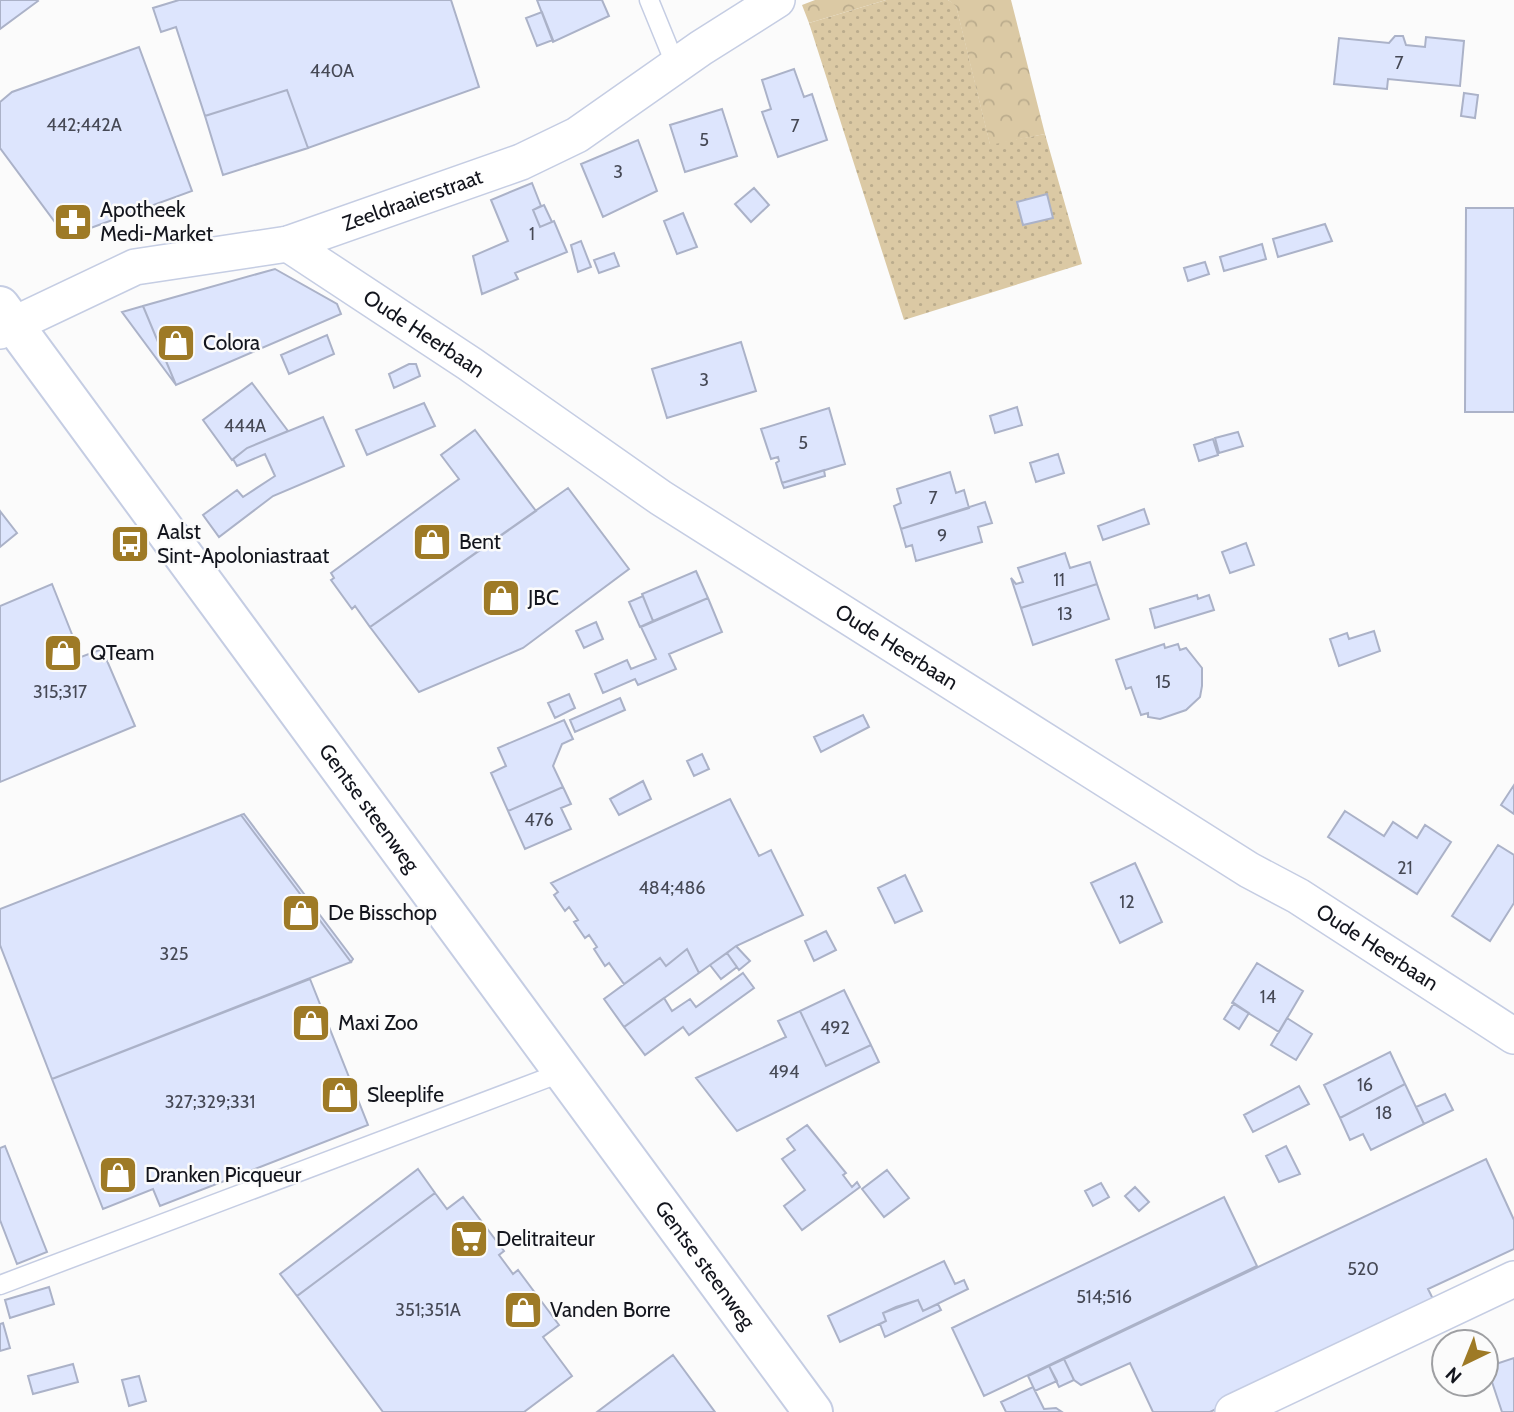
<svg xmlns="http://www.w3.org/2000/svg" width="1514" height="1412" font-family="Cabin,sans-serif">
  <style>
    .grass { fill: url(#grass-dots) }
    .forest { fill: url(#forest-crowns) }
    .building { fill: #dde5fd; stroke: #abb2c8; stroke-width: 2 }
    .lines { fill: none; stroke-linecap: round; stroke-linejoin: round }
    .service-casing { stroke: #c5cde3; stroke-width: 21 }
    .minor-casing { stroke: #c5cde3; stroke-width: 38 }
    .primary-casing { stroke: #c5cde3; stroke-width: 42 }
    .service { stroke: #fff; stroke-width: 18 }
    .minor { stroke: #fff; stroke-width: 35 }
    .primary { stroke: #fff; stroke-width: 38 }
    .labels { text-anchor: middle; stroke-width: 5; stroke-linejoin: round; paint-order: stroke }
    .number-label { font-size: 18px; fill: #464955 }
    .street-label { font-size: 21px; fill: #13151d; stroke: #fbfbfb }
    .poi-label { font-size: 21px; fill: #13151d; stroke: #fbfbfb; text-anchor: start }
  </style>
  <defs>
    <pattern id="grass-dots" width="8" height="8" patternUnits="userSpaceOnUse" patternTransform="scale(1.75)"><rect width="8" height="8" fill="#dbc9a4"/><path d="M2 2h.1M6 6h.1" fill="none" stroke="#bbac8d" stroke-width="1.8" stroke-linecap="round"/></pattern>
    <pattern id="forest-crowns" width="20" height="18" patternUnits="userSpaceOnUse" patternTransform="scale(1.75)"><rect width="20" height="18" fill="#dbc9a4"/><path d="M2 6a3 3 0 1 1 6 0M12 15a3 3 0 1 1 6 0" fill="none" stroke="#bbac8d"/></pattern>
  </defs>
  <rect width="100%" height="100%" fill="#fbfbfb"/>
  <path class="grass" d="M886 0H948L956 5 990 144 1045 134 1082 264 904 320 809 23Z"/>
  <path class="forest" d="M815 0H886L809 23 802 5Z
    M948 0H1011L1045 134 990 145 956 6Z"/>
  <path class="building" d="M0 0H37L38 1 0 29Z
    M179 0H451L479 87 308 148 287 90 205 116 176 27 161 32 153 8Z
    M537 0H602L609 16 553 42Z
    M542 12 553 40 537 46 526 18Z
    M1395 36H1403L1406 45 1425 47 1426 37 1464 41 1460 86 1388 79 1387 89 1334 84 1339 38 1389 43Z
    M139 47 192 191 66 237 0 148V102L12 92Z
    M794 69 804 97 812 94 827 140 778 157 762 112 771 109 762 80Z
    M287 90 308 148 223 175 205 116Z
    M1464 93 1478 95 1475 118 1461 116Z
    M722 109 737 156 685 172 670 125Z
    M638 140 657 191 603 217 581 164Z
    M532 183 541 206 533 210 540 227 554 221 567 252 515 273 518 279 482 294 473 256 508 241 491 200Z
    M754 188 769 205 751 222 735 204Z
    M1047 194 1053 218 1023 225 1017 202Z
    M544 205 552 222 540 227 533 210Z
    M1466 208H1514V412H1465Z
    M683 213 697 247 677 254 664 221Z
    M1325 224 1332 241 1278 257 1273 239Z
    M581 241 591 267 578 272 571 245Z
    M1262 244 1266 259 1224 271 1220 257Z
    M614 253 619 266 599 273 594 260Z
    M1205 262 1209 274 1188 281 1184 268Z
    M275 269 337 304 341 314 176 385 143 306Z
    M143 306 176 385 122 312Z
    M327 335 334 354 289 374 281 355Z
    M741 342 756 391 667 418 652 369Z
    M409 364H416L420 376 394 388 389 374Z
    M252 383 288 431 247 448 232 460 203 420Z
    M424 403 435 426 367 455 356 430Z
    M1017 407 1022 425 995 433 990 416Z
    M829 408 845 464 782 483 776 463 779 461 778 457 771 459 761 429Z
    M323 417 344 466 273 496 219 537 203 515 237 490 243 497 275 476 265 454 237 466 233 459 247 448Z
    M475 430 536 511 370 627 355 606 352 609 331 580 334 578 331 573 459 479 441 455Z
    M1238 432 1243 446 1219 453 1215 438Z
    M1213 439 1218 455 1199 461 1194 445Z
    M1058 454 1064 473 1036 482 1030 463Z
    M824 470 825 476 784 488 782 483Z
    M950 472 956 493 964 490 969 508 901 529 894 506 901 503 897 489Z
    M568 488 629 569 523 648 419 692 370 627Z
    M985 502 992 523 978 527 982 542 916 561 912 545 906 547 901 529Z
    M1144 509 1149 524 1103 540 1098 526Z
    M0 511 17 533 0 547Z
    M1246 543 1254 565 1230 573 1222 552Z
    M1065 553 1070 568 1090 562 1097 584 1021 608 1011 578 1016 584 1023 582 1018 568Z
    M696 571 708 598 653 621 642 594Z
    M52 584 81 657 102 649 135 726 0 782V606Z
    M1097 584 1109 619 1033 645 1021 608Z
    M1197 595 1198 599 1209 595 1214 610 1155 628 1150 609Z
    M643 596 653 621 640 627 629 602Z
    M708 598 722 632 669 654 676 669 638 685 635 679 603 693 595 674 627 660 631 669 656 659 641 627Z
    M596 622 603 639 584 648 576 631Z
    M1374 631 1380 651 1339 666 1330 639 1347 633 1349 639Z
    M1164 644 1165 648 1178 644 1180 650 1186 648 1202 668V686L1200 697 1186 710 1160 719 1148 717V713L1141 715 1131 687 1126 689 1116 660Z
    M569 694 575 708 555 718 548 703Z
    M620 698 625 710 575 732 570 720Z
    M863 715 869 727 821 752 814 737Z
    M564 720 573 739 562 744 553 766 563 787 508 811 491 773 506 766 498 748Z
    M702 754 709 769 694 776 687 761Z
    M643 781 651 799 619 815 610 799Z
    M1514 785V814L1501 805Z
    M563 787 571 804 561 808 571 829 525 849 508 811Z
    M730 799 759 856 771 850 803 915 736 946 699 973 687 949 666 966 660 958 624 984 609 963 605 966 594 949 597 947 589 935 585 938 574 922 578 920 569 907 565 911 554 895 558 892 551 883Z
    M1345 811 1384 836 1393 822 1417 838 1425 825 1451 842 1417 894 1328 837Z
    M244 814 353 959 351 962 241 815Z
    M241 815 351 962 52 1079 0 945V909Z
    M1498 845 1514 855V903L1490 941 1452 916Z
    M1135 863 1162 922 1120 943 1091 883Z
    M905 875 922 911 895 923 878 888Z
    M826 931 836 950 814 961 805 941Z
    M736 946 750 961 739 970 727 953Z
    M687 949 699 973 624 1027 604 999 660 958 666 966Z
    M727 953 737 967 721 979 710 965Z
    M1257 963 1303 991 1279 1032 1232 1003Z
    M743 973 754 988 689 1035 683 1027 645 1055 624 1027 664 998 672 1011 690 999 696 1007Z
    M310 979 368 1125 160 1206 153 1189 103 1209 52 1079Z
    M844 990 871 1045 826 1066 800 1011Z
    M1234 1003 1249 1013 1239 1029 1224 1019Z
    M800 1011 826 1066 871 1045 879 1062 737 1131 696 1078 786 1037 778 1021Z
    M1287 1018 1312 1034 1296 1060 1271 1045Z
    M1390 1052 1405 1084 1340 1118 1324 1085Z
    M1405 1084 1424 1124 1371 1150 1363 1134 1350 1140 1340 1118Z
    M1299 1086 1309 1104 1253 1132 1244 1115Z
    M1445 1094 1453 1110 1424 1124 1416 1107Z
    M807 1125 846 1173 843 1175 852 1187 857 1182 860 1187 802 1230 784 1206 805 1190 782 1159 795 1150 787 1139Z
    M5 1146 47 1252 17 1264 0 1220V1148Z
    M1286 1146 1300 1174 1279 1182 1266 1156Z
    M1486 1159 1514 1220V1249L1428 1289 1436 1305 1210 1412H1153L1130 1363 1081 1385 1074 1380 1064 1359Z
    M418 1169 435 1193 297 1296 280 1274Z
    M887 1170 909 1198 884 1217 862 1189Z
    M1101 1183 1109 1197 1093 1206 1085 1191Z
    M1135 1187 1149 1202 1139 1211 1125 1196Z
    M435 1193 447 1209 463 1197 504 1251 499 1255 513 1274 518 1270 559 1325 543 1337 572 1376 524 1412H383L297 1296Z
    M1224 1197 1257 1266 984 1396 952 1328Z
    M944 1261 955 1284 964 1280 968 1289 923 1311 918 1300 896 1307 883 1313 886 1321 840 1342 828 1316Z
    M49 1287 54 1304 10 1318 5 1300Z
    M918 1300 923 1311 938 1304 941 1310 885 1337 880 1324 886 1321 883 1313Z
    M3 1323 10 1348 0 1351V1324Z
    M673 1355 715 1412H597Z
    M1514 1358V1412H1502L1487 1367Z
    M1064 1359 1074 1380 1059 1387 1049 1366Z
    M73 1364 78 1382 33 1394 28 1376Z
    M1049 1366 1057 1381 1035 1391 1028 1376Z
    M139 1376 146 1401 129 1406 122 1380Z
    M1033 1387 1044 1409 1056 1408 1062 1412H1006L1001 1402Z"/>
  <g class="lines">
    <g class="service-casing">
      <path id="service" d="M649 0 676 66
        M0 1285 563 1072"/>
    </g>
    <g class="minor-casing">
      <g id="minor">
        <path id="s1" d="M288 244 470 364 661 498 1249 870 1298 896 1514 1036"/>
        <path id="s2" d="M0 331 135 267 288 244 521 162 577 135 701 48 777 0"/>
        <path d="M1233 1412 1514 1279"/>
      </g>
    </g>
    <g class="primary-casing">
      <g id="primary">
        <path id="s3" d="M0 306 813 1412"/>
      </g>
    </g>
    <use href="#service" class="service"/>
    <use href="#minor" class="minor"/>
    <use href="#primary" class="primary"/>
  </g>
  <defs>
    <g id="pharmacy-square" transform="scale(2.0125)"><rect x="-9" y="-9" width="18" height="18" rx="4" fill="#9e7a26" stroke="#fbfbfb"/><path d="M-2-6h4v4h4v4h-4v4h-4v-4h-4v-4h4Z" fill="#fff"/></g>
    <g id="shop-square" transform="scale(2.0125)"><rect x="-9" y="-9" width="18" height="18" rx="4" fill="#9e7a26" stroke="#fbfbfb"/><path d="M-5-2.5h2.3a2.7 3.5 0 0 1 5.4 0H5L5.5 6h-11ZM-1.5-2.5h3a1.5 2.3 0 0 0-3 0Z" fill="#fff"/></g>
    <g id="bus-square" transform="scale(2.0125)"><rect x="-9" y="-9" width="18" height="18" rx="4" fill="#9e7a26" stroke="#fbfbfb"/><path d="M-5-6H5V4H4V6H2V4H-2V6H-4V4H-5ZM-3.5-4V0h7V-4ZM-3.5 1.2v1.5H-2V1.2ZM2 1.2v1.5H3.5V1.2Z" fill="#fff"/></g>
    <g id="supermarket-square" transform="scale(2.0125)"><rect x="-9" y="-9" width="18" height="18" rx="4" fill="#9e7a26" stroke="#fbfbfb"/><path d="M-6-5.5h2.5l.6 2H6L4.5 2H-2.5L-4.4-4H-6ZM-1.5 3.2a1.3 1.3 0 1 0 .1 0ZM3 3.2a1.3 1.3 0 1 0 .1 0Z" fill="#fff"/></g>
  </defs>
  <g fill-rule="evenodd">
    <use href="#pharmacy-square" x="73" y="222"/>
    <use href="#shop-square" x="176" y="343"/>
    <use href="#shop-square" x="432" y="542"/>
    <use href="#bus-square" x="130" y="544"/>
    <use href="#shop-square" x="501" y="598"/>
    <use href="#shop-square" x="63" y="653"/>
    <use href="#shop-square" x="301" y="913"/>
    <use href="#shop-square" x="311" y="1023"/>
    <use href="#shop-square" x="340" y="1095"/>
    <use href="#shop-square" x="118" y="1175"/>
    <use href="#supermarket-square" x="469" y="1239"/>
    <use href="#shop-square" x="523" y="1310"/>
  </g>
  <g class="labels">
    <g class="number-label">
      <text x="1399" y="69">7</text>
      <text x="332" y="77">440A</text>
      <text x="84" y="131">442;442A</text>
      <text x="795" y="132">7</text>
      <text x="704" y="146">5</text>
      <text x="618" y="178">3</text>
      <text x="532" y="240">1</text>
      <text x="704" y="386">3</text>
      <text x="245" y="432">444A</text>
      <text x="803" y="449">5</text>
      <text x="933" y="504">7</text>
      <text x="942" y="542">9</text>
      <text x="1059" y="586">11</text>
      <text x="1065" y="620">13</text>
      <text x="1163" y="688">15</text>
      <text x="60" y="698">315;317</text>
      <text x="539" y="826">476</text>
      <text x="1405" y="874">21</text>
      <text x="672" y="894">484;486</text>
      <text x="1127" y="908">12</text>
      <text x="174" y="960">325</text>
      <text x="1268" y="1003">14</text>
      <text x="835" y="1034">492</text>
      <text x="784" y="1078">494</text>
      <text x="1365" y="1091">16</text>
      <text x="210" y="1108">327;329;331</text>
      <text x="1384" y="1119">18</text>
      <text x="1363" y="1275">520</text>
      <text x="1104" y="1303">514;516</text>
      <text x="428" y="1316">351;351A</text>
    </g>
    <g class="street-label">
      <text dy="7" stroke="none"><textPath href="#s2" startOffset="436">Zeeldraaierstraat</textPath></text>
      <text dy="7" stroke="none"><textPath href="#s1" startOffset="163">Oude Heerbaan</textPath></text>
      <text dy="7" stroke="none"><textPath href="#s1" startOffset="730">Oude Heerbaan</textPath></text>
      <text dy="7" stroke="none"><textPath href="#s3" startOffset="623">Gentse steenweg</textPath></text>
      <text dy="7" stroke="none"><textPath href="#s1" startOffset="1297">Oude Heerbaan</textPath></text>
      <text dy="7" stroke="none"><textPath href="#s3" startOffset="1190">Gentse steenweg</textPath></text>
    </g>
    <g class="poi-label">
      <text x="100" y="217">Apotheek<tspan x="100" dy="24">Medi-Market</tspan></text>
      <text x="203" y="350">Colora</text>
      <text x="157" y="539">Aalst<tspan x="157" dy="24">Sint-Apoloniastraat</tspan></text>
      <text x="459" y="549">Bent</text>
      <text x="528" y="605">JBC</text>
      <text x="90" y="660">QTeam</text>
      <text x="328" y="920">De Bisschop</text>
      <text x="338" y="1030">Maxi Zoo</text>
      <text x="367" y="1102">Sleeplife</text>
      <text x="145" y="1182">Dranken Picqueur</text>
      <text x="496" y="1246">Delitraiteur</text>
      <text x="550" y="1317">Vanden Borre</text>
    </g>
  </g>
  <g transform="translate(1465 1363) rotate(223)"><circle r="33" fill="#fbfbfb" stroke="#9e9fa2" stroke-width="2"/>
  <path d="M0-5L12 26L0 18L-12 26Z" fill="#9e7a26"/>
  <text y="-10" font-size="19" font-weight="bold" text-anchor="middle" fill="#13151d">N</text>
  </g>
</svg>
